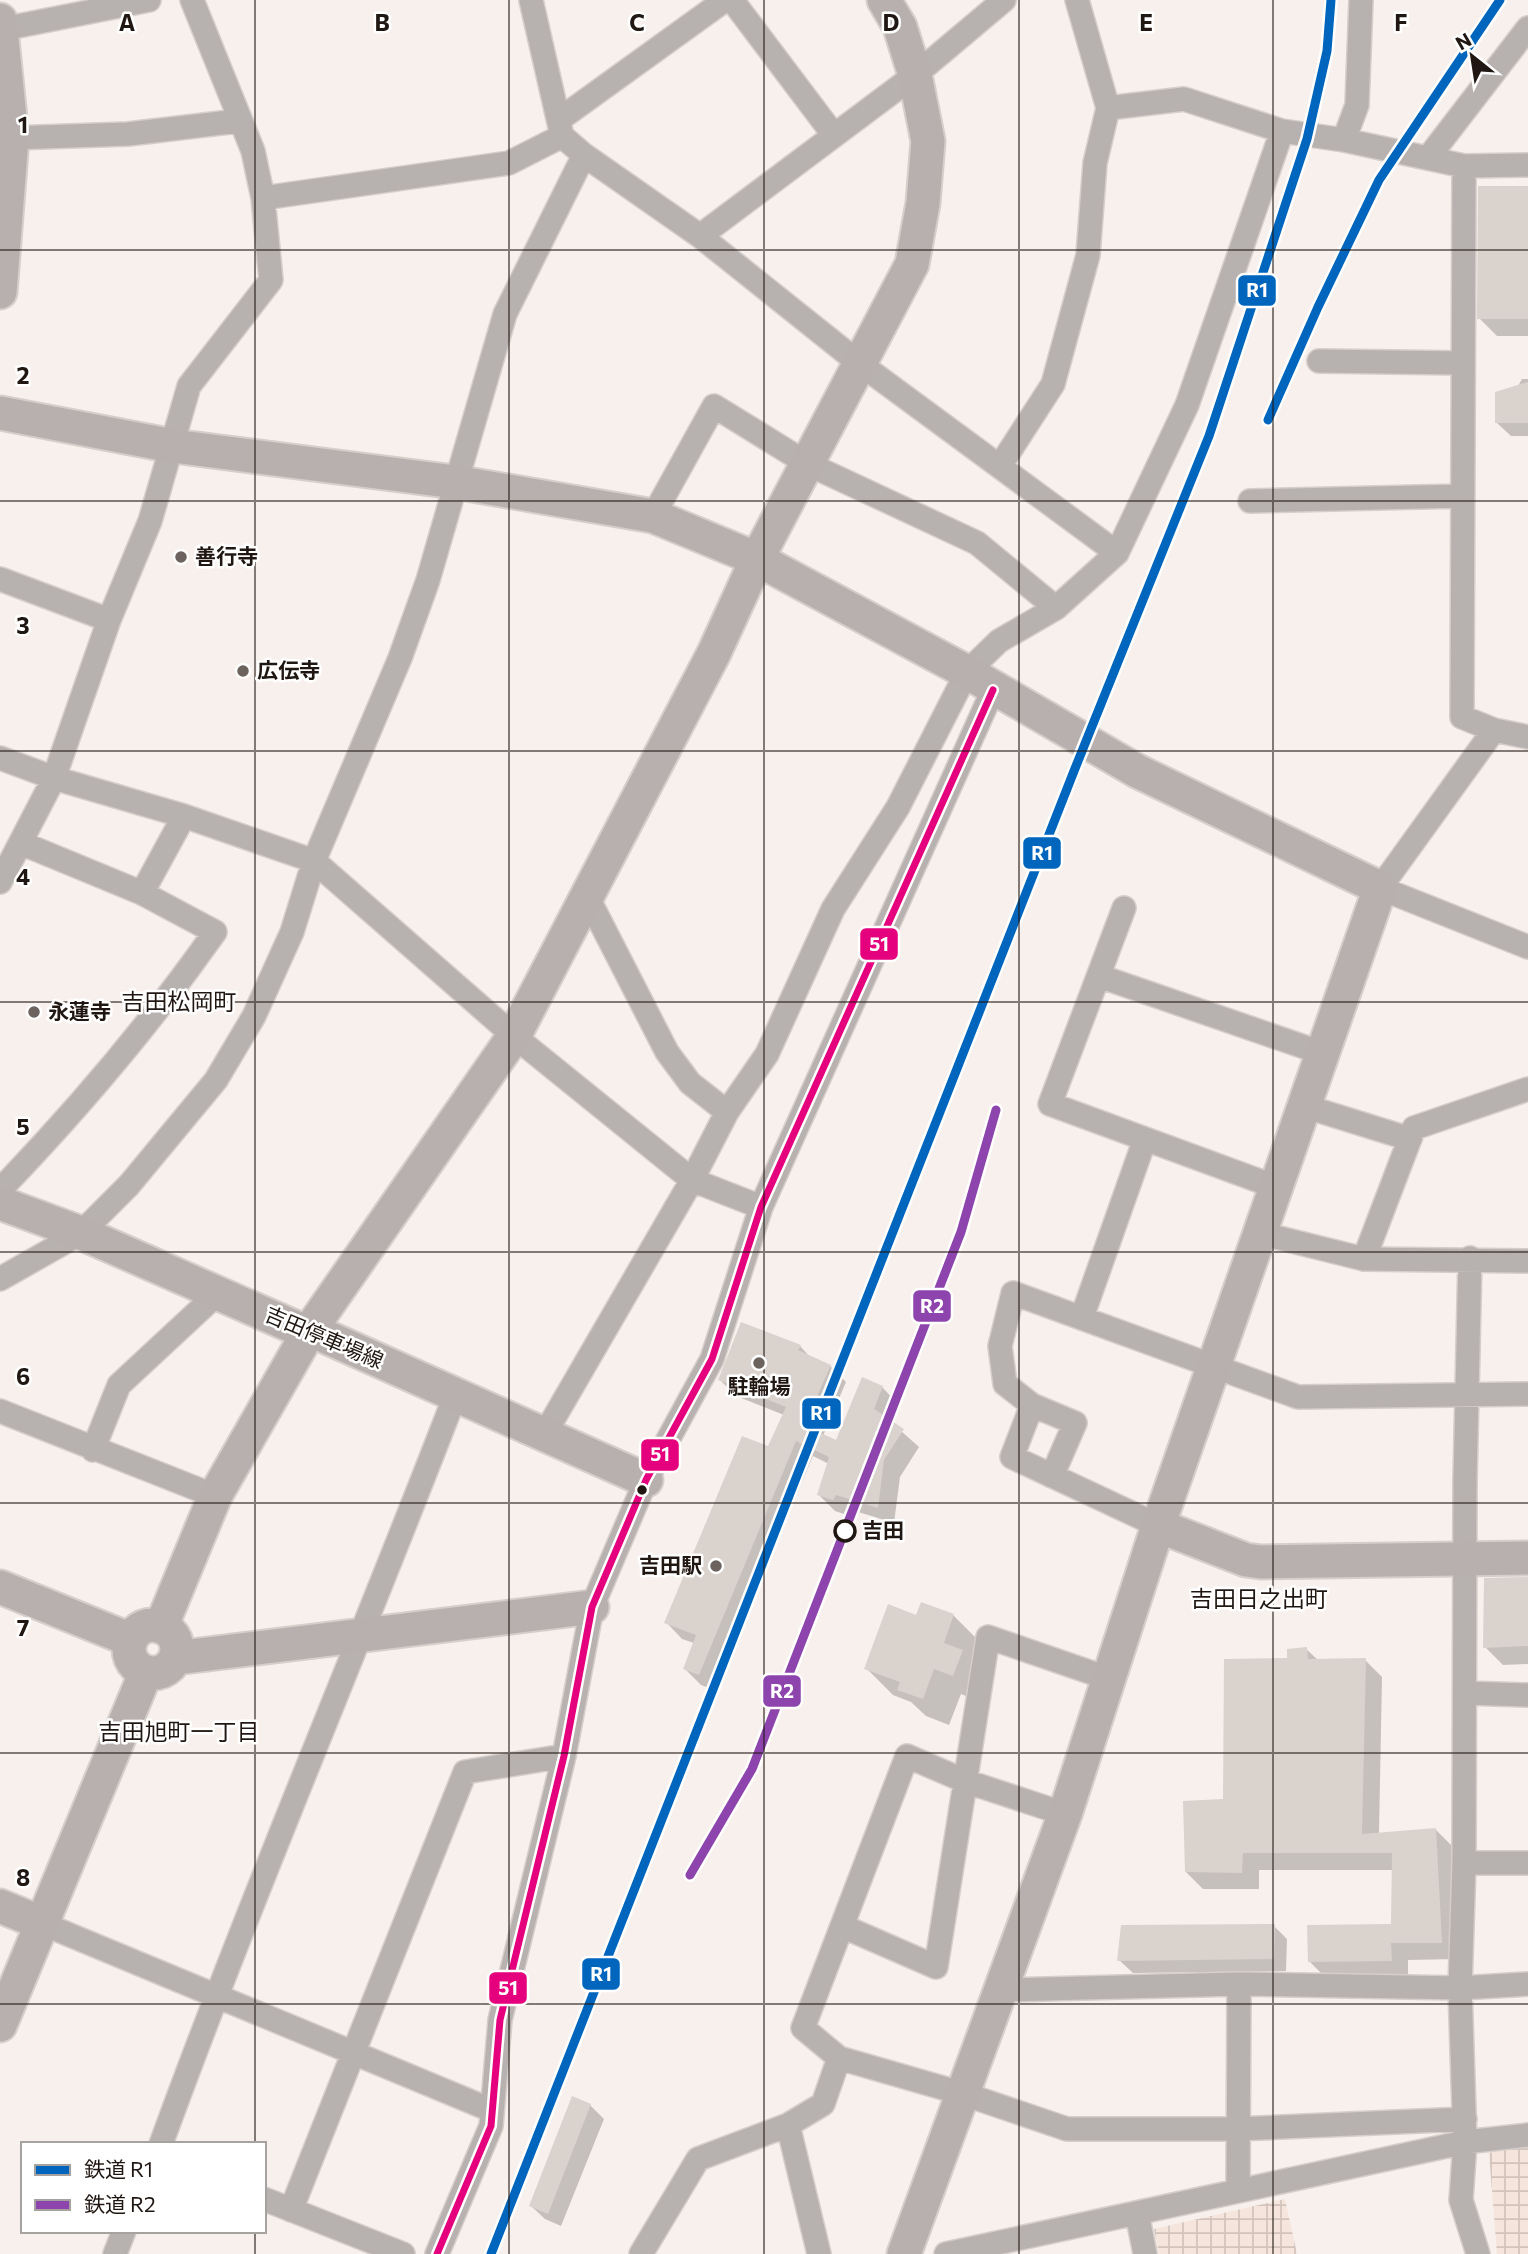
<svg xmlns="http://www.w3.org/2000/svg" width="1528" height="2254" font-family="Commissioner,'Noto Sans JP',sans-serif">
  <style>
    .industrial { fill: url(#industrial-grid) }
    .shadow { fill: #0003 }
    .building { fill: #dad2cd }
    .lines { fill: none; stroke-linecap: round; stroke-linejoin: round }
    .street-casing { stroke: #d5ceca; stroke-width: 26 }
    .secondary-casing { stroke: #d5ceca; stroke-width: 37 }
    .street { stroke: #b7b1b0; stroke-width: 23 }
    .secondary { stroke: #b7b0af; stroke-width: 33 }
    .bus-1-casing { stroke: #fff; stroke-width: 12 }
    .bus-1 { stroke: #e5007d; stroke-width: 7 }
    .rail-1-casing { stroke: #fff; stroke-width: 14 }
    .rail-2-casing { stroke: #fff; stroke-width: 14 }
    .rail-1 { stroke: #0065bd; stroke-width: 9 }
    .rail-2 { stroke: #8e44ad; stroke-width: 9 }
    .grid { fill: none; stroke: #201712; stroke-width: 2; stroke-opacity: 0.55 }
    .poi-dot { fill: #6c635e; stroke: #fff; stroke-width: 2.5 }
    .bus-dot { fill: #201712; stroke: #fff; stroke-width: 2.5 }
    .stop-dot { fill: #fff; stroke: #201712; stroke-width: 3.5 }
    .labels { text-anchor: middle; stroke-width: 5; stroke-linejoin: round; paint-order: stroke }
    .poi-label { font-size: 21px; font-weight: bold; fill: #201712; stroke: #fff; text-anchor: start }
    .street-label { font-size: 21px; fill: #201712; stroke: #fff }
    .stop-label { font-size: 21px; font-weight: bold; fill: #201712; stroke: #fff; text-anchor: start }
    .neighbourhood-label { font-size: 23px; fill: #201712; stroke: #fff }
    .grid-label { font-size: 23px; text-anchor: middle; font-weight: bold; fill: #201712; stroke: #fff; stroke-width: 5; stroke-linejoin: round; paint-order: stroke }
    .line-badge { stroke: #fff; stroke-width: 2.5 }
    .badge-label { font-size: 19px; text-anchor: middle; font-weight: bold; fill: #fff }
  </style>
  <defs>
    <pattern id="industrial-grid" width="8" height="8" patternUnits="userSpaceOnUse" patternTransform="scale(1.75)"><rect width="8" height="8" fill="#f5e5dc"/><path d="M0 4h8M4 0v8" fill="none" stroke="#d2c4bc"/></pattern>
  </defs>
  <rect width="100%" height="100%" fill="#f8f0ec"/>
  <path class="industrial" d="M1528 2144V2254H1497L1489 2153Z
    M1285 2199 1297 2254H1159L1154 2229Z"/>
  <path class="shadow" d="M1528 188V336H1497L1479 318Z
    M1522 379H1528V436H1511L1497 423Z
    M800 1346 811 1358 830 1366 846 1382 823 1436 837 1442 882 1387 898 1404 891 1422 919 1447 900 1477 894 1523 852 1510 850 1516 835 1511 819 1495 829 1464 813 1456 715 1690 701 1685 685 1669 694 1643 682 1639 666 1622 769 1448 784 1415 736 1396 720 1380Z
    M1528 1579V1664L1503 1665 1485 1647Z
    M953 1615 980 1642 972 1662 988 1678 980 1702 961 1694 949 1725 926 1716 911 1702 893 1695 866 1668 917 1617Z
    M1306 1649 1318 1660H1365L1382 1677 1379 1834 1436 1830 1453 1847 1458 1959 1408 1960V1977L1326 1978 1309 1961 1393 1925V1870H1259V1889H1203L1186 1872 1224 1801 1288 1660Z
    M1274 1926 1287 1939 1286 1971 1133 1973 1119 1960Z
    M590 2105 604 2119 561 2226 545 2219 531 2206Z"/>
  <path class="building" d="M1478 186H1528V319H1477Z
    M1528 382V423H1495V392Z
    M741 1322 801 1345 798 1350 831 1365 804 1425 836 1440 862 1377 883 1386 874 1409 904 1429 884 1460 878 1508 836 1495 833 1500 817 1495 829 1457 796 1441 699 1675 683 1669 696 1635 664 1623 742 1436 768 1446 786 1407 718 1380Z
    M1528 1577V1646L1483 1648 1484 1578Z
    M921 1602 954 1614 944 1643 963 1650 953 1676 934 1669 923 1699 897 1690 900 1682 864 1669 888 1604 916 1615Z
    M1307 1647 1308 1659 1366 1658 1362 1834 1436 1828 1442 1943H1391L1392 1961 1308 1962 1307 1925 1391 1924 1392 1853H1243L1242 1873 1185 1872 1183 1801 1223 1799 1224 1659 1287 1658V1649Z
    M1275 1924 1274 1959 1117 1961 1121 1925Z
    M572 2096 591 2104 548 2214 529 2206Z"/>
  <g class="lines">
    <g class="street-casing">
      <path id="street" d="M531 0 562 136 584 155 700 236 859 363 1117 553 1187 405 1282 131
        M732 0 833 134
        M3 29 149 0
        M1108 108 1184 99 1282 131 1344 140 1464 166 1528 165
        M560 119 725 0
        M12 138 128 134 238 121
        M1344 140 1357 105 1361 0
        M1428 158 1528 28
        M1464 166 1462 717 1494 730 1528 737
        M263 198 509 163 562 136
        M700 236 915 75 1004 0
        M1319 361 1463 363
        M1000 466 1053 384 1088 255 1095 163 1108 108 1077 0
        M1250 501 1462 496
        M653 516 714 406 808 464 977 543 1056 608
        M0 579 109 620
        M1494 730 1380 888 1528 947
        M0 758 54 778 184 816 314 861 514 1036 692 1180 761 1207
        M0 882 54 778 109 620 150 521 189 386 271 280 263 198 253 151 192 0
        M142 893 184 816
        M588 898 667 1052 690 1083 727 1112
        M1124 908 1050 1104 1276 1187
        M1099 976 1322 1053
        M1304 1106 1410 1139
        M0 1190C77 1110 151 1023 215 932L142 893 21 843
        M1259 1233 1364 1259 1528 1261
        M1470 1258 1465 1481 1464 1863 1460 1988 1465 2142 1461 2200 1478 2254
        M1364 1259 1414 1128 1528 1089
        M0 1279 81 1233 129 1185 216 1080 254 1016 292 932 314 861 400 658 428 580 505 314 584 155
        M1082 1317 1145 1139
        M1032 1405 1005 1384 1000 1346 1013 1293 1298 1397 1528 1394
        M0 1411 215 1496
        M544 1435 692 1180 727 1112 767 1054 833 909 898 807 967 672 999 641 1056 608 1117 553
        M93 1450 119 1385 218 1293
        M1052 1476 1075 1423 1032 1405 1012 1457 1159 1526
        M1465 1693 1528 1695
        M1464 1863H1528
        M41 1923 491 2110
        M842 1926 936 1967 988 1637 1110 1679
        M1002 1990 1239 1984 1460 1988 1528 1984
        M839 2058 964 2094 1067 2129H1237L1465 2119
        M788 2125 819 2254
        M161 2144C253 1892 359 1646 455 1396
        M1238 2191 1239 1984
        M264 2199 403 2254
        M291 2210 465 1772 564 1756
        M1137 2213 1145 2254
        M115 2254 124 2231
        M437 2254 491 2126 500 2020 564 1756 592 1607 646 1480 712 1359 761 1207 993 690
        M641 2254 698 2159 788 2125 823 2104 839 2058 803 2028 907 1756 965 1781 1065 1814
        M946 2254 1465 2142 1528 2135"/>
    </g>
    <g class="secondary-casing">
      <path id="secondary" d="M0 20 12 138 0 292
        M0 413 173 446 455 482 653 516 757 559 967 672 1137 771 1380 888 1157 1529 1065 1814 904 2254
        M0 1203 81 1233 308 1333 322 1335 646 1480
        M1159 1526 1246 1560 1261 1562 1528 1558
        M0 1587 131 1640
        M129 1649a24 24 0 1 1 48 0a24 24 0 1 1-48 0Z
        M161 1627 215 1496 308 1333 514 1036 714 653 757 559 912 264 923 203 928 141 915 75 900 27 884 0
        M175 1658 592 1607
        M0 1906 41 1923
        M0 2025 146 1672"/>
    </g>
    <use href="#street" class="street"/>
    <use href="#secondary" class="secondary"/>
    <g class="bus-1-casing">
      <path id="bus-1" d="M437 2254 491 2126 500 2020 564 1756 592 1607 646 1480 712 1359 761 1207 993 690"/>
    </g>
    <use href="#bus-1" class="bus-1"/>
    <g class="rail-1-casing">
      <path id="rail-1" d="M1268 420 1318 307 1379 180 1500 0
        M491 2254 1074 771 1209 436 1307 139 1327 51 1331 0"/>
    </g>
    <g class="rail-2-casing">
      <path id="rail-2" d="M690 1875 752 1769 961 1232 996 1110"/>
    </g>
    <use href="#rail-1" class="rail-1"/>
    <use href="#rail-2" class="rail-2"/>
  </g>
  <path class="grid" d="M255 0V2144M509 0V2254M764 0V2254M1019 0V2254M1273 0V2254M0 250H1528M0 501H1528M0 751H1528M0 1002H1528M0 1252H1528M0 1503H1528M0 1753H1528M0 2004H1528M255 2231V2254"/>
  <g class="poi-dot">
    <circle cx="181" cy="557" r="7"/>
    <circle cx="243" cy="671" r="7"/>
    <circle cx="34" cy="1012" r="7"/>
    <circle cx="759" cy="1363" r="7"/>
    <circle cx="716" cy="1566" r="7"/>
  </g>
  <circle class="bus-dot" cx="642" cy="1490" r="6"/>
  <circle class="stop-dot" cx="845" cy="1531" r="10"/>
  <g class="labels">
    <g class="poi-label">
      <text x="195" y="564">善行寺</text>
      <text x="257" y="678">広伝寺</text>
      <text x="48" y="1019">永蓮寺</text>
      <text x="759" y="1394" text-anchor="middle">駐輪場</text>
      <text x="702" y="1573" text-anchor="end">吉田駅</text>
    </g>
    <g class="street-label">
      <text transform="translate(324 1338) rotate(23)" y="7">吉田停車場線</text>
    </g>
    <g class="stop-label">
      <text x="862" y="1538">吉田</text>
    </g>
    <g class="neighbourhood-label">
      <text x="179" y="1010">吉田松岡町</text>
      <text x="1259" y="1607">吉田日之出町</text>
      <text x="179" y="1740">吉田旭町一丁目</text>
    </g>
  </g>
  <g class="grid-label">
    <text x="127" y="31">A</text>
    <text x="382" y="31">B</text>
    <text x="637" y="31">C</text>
    <text x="891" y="31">D</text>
    <text x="1146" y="31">E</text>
    <text x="1401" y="31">F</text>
    <text x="23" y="133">1</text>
    <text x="23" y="384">2</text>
    <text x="23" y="634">3</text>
    <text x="23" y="885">4</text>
    <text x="23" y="1135">5</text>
    <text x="23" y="1385">6</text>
    <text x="23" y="1636">7</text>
    <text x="23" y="1886">8</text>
  </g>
  <g class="line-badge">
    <rect x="1237" y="274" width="40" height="33" rx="7" fill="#0065bd"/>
    <rect x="1022" y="836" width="40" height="34" rx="7" fill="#0065bd"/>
    <rect x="859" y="927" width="40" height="34" rx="7" fill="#e5007d"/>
    <rect x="912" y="1289" width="40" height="34" rx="7" fill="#8e44ad"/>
    <rect x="801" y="1397" width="41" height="33" rx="7" fill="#0065bd"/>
    <rect x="640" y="1438" width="40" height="34" rx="7" fill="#e5007d"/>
    <rect x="762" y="1674" width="40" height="34" rx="7" fill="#8e44ad"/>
    <rect x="581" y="1957" width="40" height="34" rx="7" fill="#0065bd"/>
    <rect x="488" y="1971" width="40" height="34" rx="7" fill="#e5007d"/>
  </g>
  <g class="badge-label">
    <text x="1257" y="297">R1</text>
    <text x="1042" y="860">R1</text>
    <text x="879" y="951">51</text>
    <text x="932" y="1313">R2</text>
    <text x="821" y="1420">R1</text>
    <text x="660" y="1461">51</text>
    <text x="782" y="1698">R2</text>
    <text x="601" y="1981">R1</text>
    <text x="508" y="1995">51</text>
  </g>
  <rect x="21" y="2142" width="245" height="91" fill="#ffffff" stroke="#a6a2a0" stroke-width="2"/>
  <rect x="35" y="2165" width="35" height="10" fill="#0065bd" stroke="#a6a2a0" stroke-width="2"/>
  <text x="84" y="2177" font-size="21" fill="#201712">鉄道 R1</text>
  <rect x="35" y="2200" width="35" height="10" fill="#8e44ad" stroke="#a6a2a0" stroke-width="2"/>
  <text x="84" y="2212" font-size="21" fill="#201712">鉄道 R2</text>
  <g transform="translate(1472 56) rotate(330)" stroke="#ffffff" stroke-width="5" paint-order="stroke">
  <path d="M0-5L12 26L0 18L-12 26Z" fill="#201712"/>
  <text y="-10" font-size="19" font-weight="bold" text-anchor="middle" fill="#201712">N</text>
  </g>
</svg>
